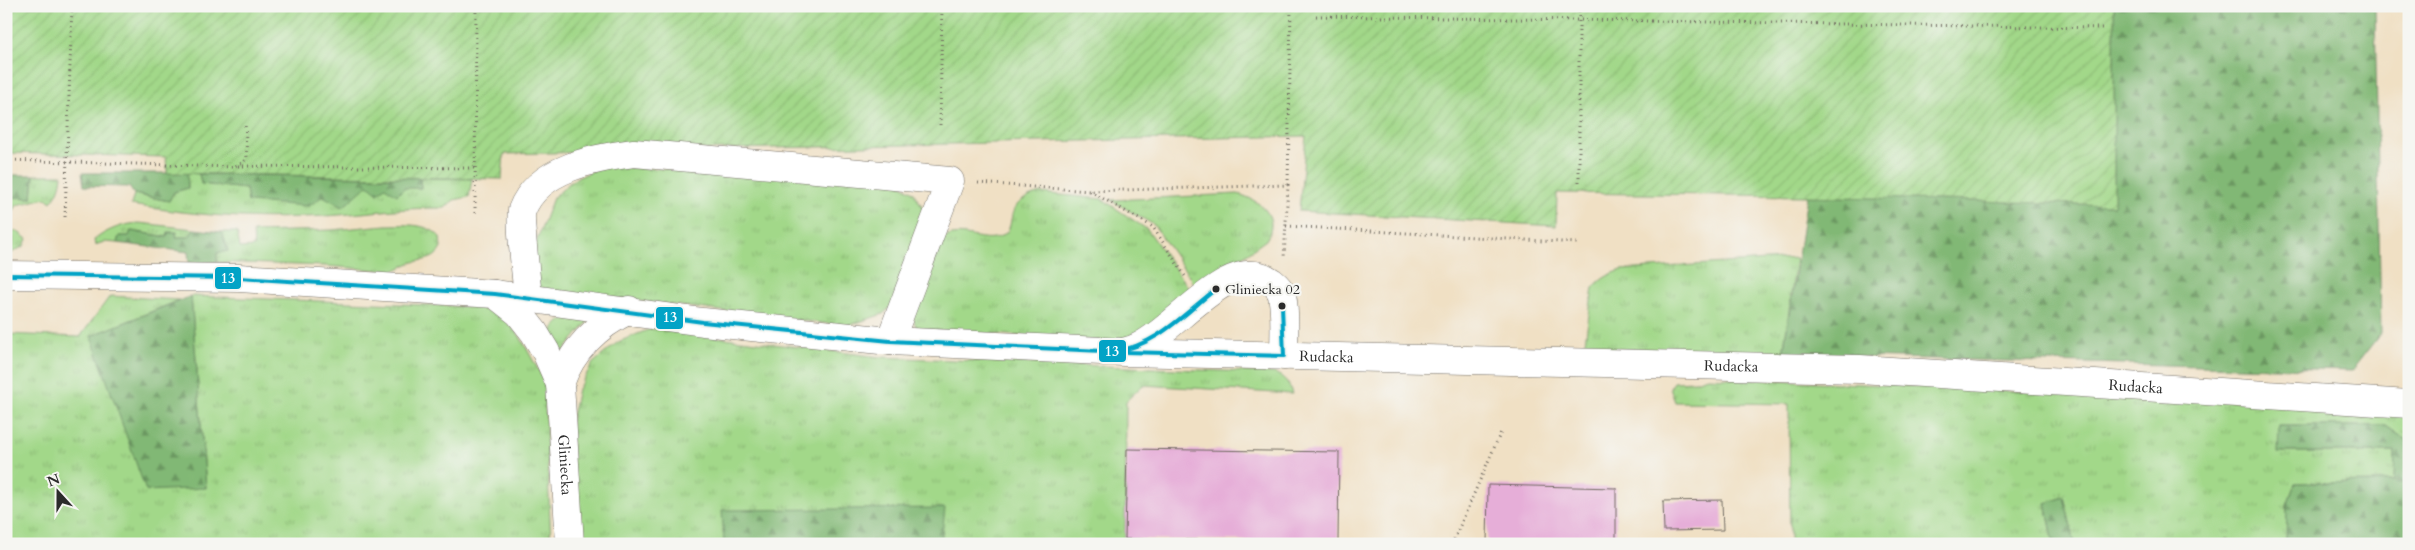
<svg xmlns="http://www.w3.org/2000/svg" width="2415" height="550" font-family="Cardo,serif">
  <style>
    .grass { fill: url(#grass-tufts); stroke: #66825a }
    .forest { fill: url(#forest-firs); stroke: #567250 }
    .garden { fill: url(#garden-furrows); stroke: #66825a }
    .building { fill: #e6aed8 }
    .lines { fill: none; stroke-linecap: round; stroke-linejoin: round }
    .minor-casing { stroke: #706a61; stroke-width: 29 }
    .path { stroke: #706a61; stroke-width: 3; stroke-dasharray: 1 4; stroke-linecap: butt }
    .minor { stroke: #fff; stroke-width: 28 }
    .bus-1-casing { stroke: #f6f6f2; stroke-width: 8 }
    .bus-1 { stroke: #02a3c6; stroke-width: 4 }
    .bus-dot { fill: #2b2b2b; stroke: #f6f6f2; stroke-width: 2 }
    .labels { text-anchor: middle; stroke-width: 4.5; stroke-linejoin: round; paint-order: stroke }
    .bus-label { font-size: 14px; fill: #2b2b2b; stroke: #f6f6f2; text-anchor: start }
    .street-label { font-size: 15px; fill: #2b2b2b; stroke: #f6f6f2 }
    .line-badge { stroke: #f6f6f2; stroke-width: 2 }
    .badge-label { font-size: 14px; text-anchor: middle; font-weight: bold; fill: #fff }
  </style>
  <defs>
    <pattern id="grass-tufts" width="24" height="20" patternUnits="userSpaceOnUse" patternTransform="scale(1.25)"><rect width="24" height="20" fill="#a2d889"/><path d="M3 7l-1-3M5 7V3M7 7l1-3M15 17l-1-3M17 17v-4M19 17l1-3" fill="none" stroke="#8cba76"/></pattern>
    <pattern id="forest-firs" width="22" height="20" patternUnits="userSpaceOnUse" patternTransform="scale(1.25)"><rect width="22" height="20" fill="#81b875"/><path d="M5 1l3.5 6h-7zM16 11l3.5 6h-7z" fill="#6a9660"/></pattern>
    <pattern id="garden-furrows" width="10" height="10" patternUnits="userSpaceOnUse" patternTransform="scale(1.25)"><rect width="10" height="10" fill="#a2d889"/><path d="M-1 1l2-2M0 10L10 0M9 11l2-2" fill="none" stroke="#8cba76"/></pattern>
  </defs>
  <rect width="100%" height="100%" fill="#f6f6f2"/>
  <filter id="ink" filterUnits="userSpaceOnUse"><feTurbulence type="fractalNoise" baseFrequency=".02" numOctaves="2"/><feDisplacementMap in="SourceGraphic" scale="10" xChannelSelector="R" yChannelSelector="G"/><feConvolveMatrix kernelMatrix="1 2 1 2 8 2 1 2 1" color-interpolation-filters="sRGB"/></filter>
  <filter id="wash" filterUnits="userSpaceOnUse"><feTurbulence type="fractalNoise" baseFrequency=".0096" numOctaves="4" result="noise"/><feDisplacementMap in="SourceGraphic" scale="20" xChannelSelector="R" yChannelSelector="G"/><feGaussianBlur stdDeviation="1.12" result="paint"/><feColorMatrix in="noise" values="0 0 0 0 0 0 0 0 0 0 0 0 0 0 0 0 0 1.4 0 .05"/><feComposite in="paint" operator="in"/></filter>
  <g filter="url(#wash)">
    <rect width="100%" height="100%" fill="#f0e0c4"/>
    <path class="grass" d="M601 167 873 175 897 182 913 192 922 206 925 224 894 304 883 314 847 326 540 289 529 261 553 198 573 180Z
      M187 173 199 174 202 184 246 189 248 201 323 196 368 185 421 188 420 178 472 179 469 197 454 200 445 208C398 207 351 216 303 217 245 220 189 214 131 205L134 194 169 201 174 192 188 188Z
      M34 175H62C61 186 58 194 51 202L46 198 17 205 12 214H6V197L32 198Z
      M1041 193 1102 199 1148 230 1192 293 1148 328 1114 342 917 329 912 315 943 239C961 226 984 246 1003 235 1019 226 999 203 1041 193Z
      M1238 194C1260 200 1281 217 1266 240L1198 289 1154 225 1111 200Z
      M139 223 194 229 189 237H176L177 232 168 237 132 231 129 236H119L117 243 104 242 95 245 94 240C108 229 123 224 139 223Z
      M386 225C403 225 427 222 440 237L441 248C434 262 422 259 410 263 403 265 399 270 391 271L325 266 217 262V253L228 251 222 232H237L240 248 254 247 253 232 332 230Z
      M6 230 17 231 27 239 24 246 6 256V247H13V237L6 236Z
      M1796 258 1783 355 1590 348 1585 342 1593 288C1601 278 1610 274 1622 270Z
      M110 296 180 300 91 336 206 488 191 296 477 307 502 317 519 335 544 380 551 544H6V334L80 337Z
      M566 318 581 319 588 322 557 359C552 341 546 327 566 318Z
      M650 329 880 357 1274 373C1285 377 1289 383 1292 394L1143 385 1126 401 1125 544H576L571 421 578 389 593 363 618 342Z
      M1707 377 2409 409V442L2386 426H2279V452H2395L2394 482 2295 483 2287 505 2286 544H2231L2228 538 2221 544H2075L2064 497 2046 503 2054 544H1790L1789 404 1675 402 1670 388 1674 382 1695 381Z"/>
    <path class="forest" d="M2114 6H2375L2381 333 2352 370 1783 355 1807 196 2114 205Z
      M82 173H187L188 188 174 192 169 201 134 194 129 187 84 186Z
      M199 174 420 178 421 188H404L397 195 385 187 378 193 368 185 343 207 323 196 309 206 248 202 246 189 201 184Z
      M6 175H34L32 198 6 197Z
      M194 229 222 232 228 251 217 253V262L189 263 188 252 117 243 119 236H129L131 231 167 237 168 232H177L176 237H189Z
      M191 296 206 488 146 491 91 336Z
      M2279 426H2386L2409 442V544H2286L2287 505 2295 483 2394 482 2395 452H2278Z
      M2064 497 2075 544H2054L2046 503Z
      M945 508 941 544H724L722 510Z"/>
    <path class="garden" d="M6 6H2114V205L1807 196 1557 193 1556 226 1299 211 1306 136 504 154 502 179 167 173 166 157 6 153Z"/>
    <g id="blocks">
      <path class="building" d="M1127 449 1339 452 1338 542 1125 539Z
        M1488 485 1616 488V544H1487Z
        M1722 500 1723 530 1664 531 1663 501Z"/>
    </g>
  </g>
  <g filter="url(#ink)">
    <use href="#blocks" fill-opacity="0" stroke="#706a61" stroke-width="1"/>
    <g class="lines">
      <g class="minor-casing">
        <g id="minor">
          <path id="s1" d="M6 275 239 278 495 294 703 322 890 341 1124 352 1860 369 2409 404"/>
          <path id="s2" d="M495 294 519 313 534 332 546 352 560 384 570 544"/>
          <path d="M528 298C527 284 519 218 522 210 538 168 595 158 634 153L950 181 890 341"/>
          <path d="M1127 351C1168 342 1224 255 1267 279 1273 282 1280 288 1282 295 1286 314 1284 337 1284 356"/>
          <path d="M560 384C571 351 597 325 629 310"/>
        </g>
      </g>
      <path class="path" d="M1579 6V184
        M1316 16 2104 28
        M940 125 942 6
        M6 160 232 167 242 163 247 158 245 123
        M238 166 474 168
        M978 183 1090 191 1288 185 1284 258
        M1288 185 1291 6
        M1090 191 1153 227 1185 276
        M475 213 476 6
        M65 217 72 6
        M1286 226 1577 243
        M2405 316H2409
        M1452 544 1501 432"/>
      <use href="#minor" class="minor"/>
      <g class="bus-1-casing">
        <path id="bus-1" d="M6 275 239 278 495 294 703 322 890 341 1124 352 1284 356 1282 306
          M1115 351C1155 347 1185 313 1216 289"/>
      </g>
      <use href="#bus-1" class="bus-1"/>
    </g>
  </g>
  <g class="bus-dot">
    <circle cx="1216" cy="289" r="4.5"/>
    <circle cx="1282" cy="306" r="4.5"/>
  </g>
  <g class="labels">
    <g class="bus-label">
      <text x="1225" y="294">Gliniecka 02</text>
    </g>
    <g class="street-label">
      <text dy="5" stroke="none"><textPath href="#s1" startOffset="1324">Rudacka</textPath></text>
      <text dy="5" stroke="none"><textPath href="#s1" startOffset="1729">Rudacka</textPath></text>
      <text dy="5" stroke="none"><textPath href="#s1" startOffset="2134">Rudacka</textPath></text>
      <text dy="5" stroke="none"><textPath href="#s2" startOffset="194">Gliniecka</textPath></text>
    </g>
  </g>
  <g class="line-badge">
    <rect x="214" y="266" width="28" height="24" rx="5" fill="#02a3c6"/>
    <rect x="655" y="306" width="29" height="24" rx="5" fill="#02a3c6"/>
    <rect x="1098" y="339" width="29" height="24" rx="5" fill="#02a3c6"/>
  </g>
  <g class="badge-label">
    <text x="228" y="283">13</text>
    <text x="670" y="322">13</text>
    <text x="1112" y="356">13</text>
  </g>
  <rect width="2415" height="550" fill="none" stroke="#f6f6f2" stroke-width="25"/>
  <g transform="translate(58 492) rotate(339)" stroke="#f6f6f2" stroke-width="4" paint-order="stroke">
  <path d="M0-4L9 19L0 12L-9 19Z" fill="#2b2b2b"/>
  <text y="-8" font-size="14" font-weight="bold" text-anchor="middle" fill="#2b2b2b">N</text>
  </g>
</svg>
